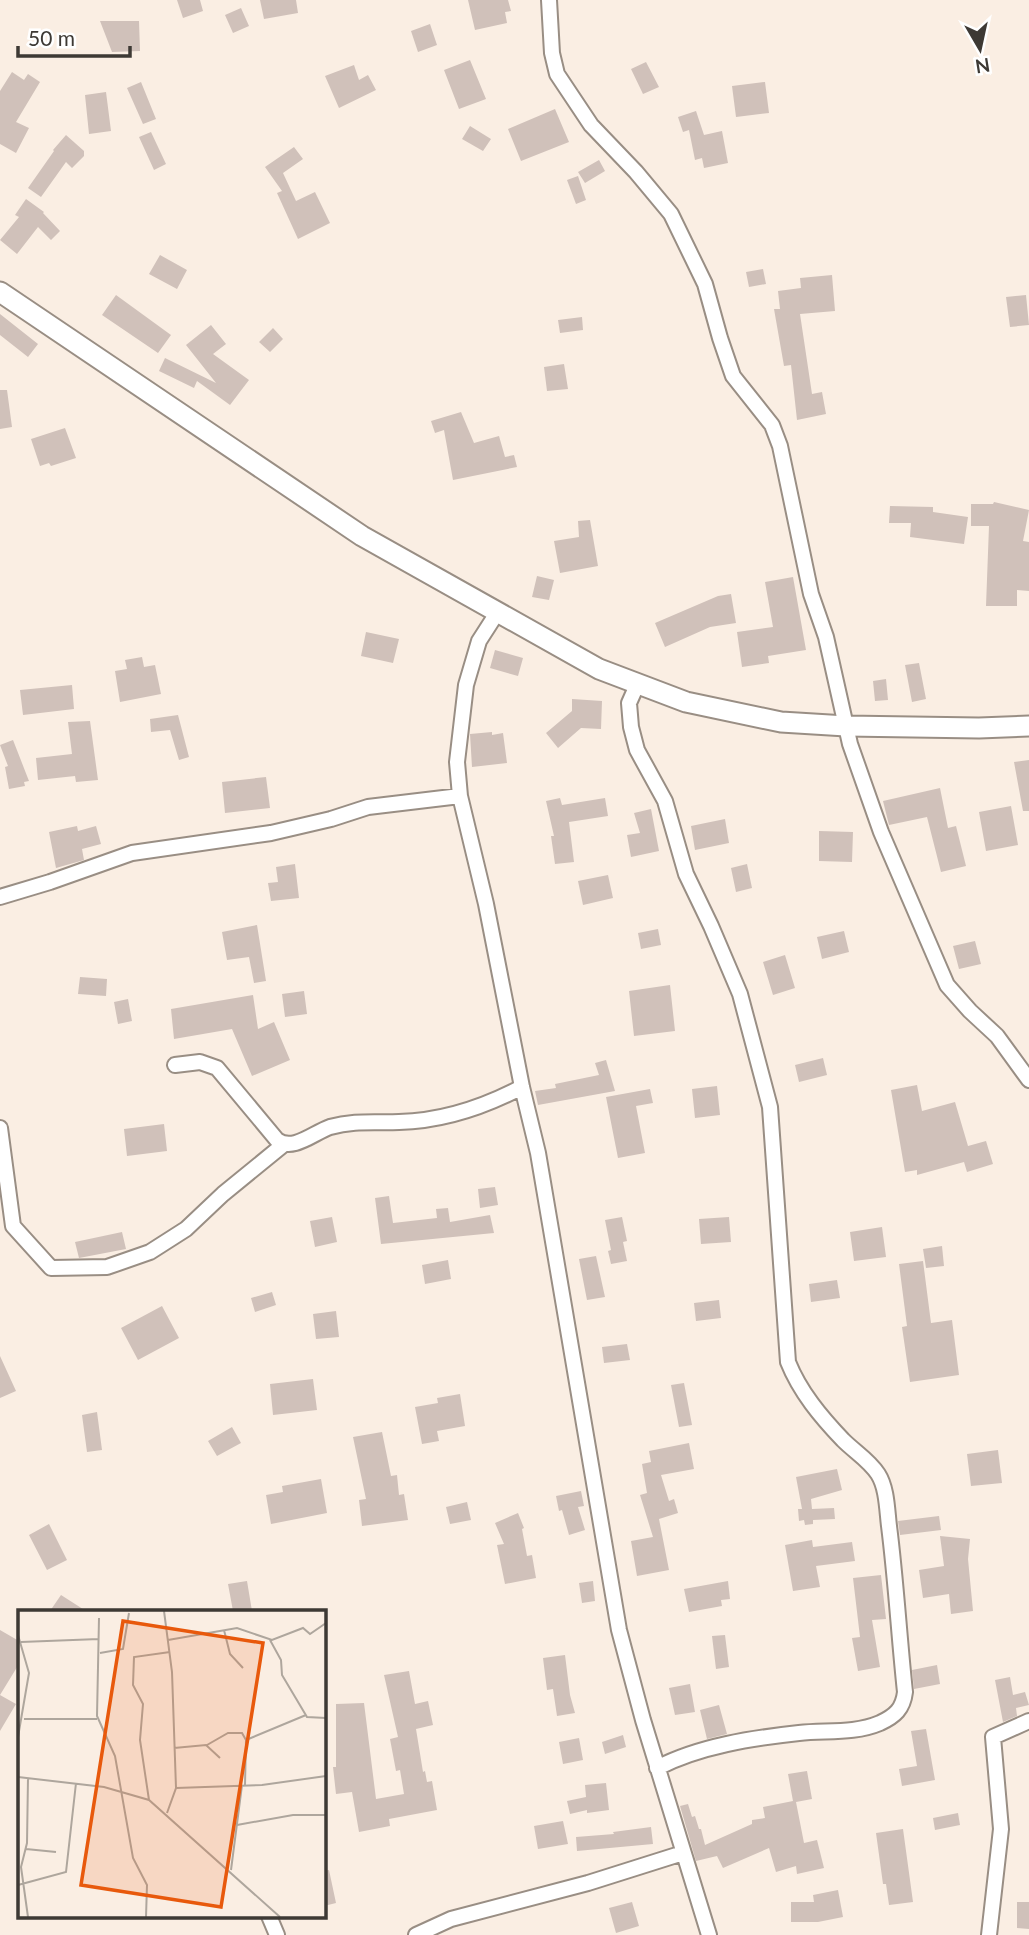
<svg xmlns="http://www.w3.org/2000/svg" width="1029" height="1935" font-family="Lato,sans-serif">
  <style>
    .building { fill: #d0c1ba }
    .lines { fill: none; stroke-linecap: round; stroke-linejoin: round }
    .minor-casing { stroke: #998e84; stroke-width: 18 }
    .secondary-casing { stroke: #998e84; stroke-width: 23 }
    .minor { stroke: #fff; stroke-width: 14 }
    .secondary { stroke: #fff; stroke-width: 19 }
    .inset-road { fill: none; stroke: #aea69d; stroke-width: 2 }
    .view { fill: #e8590c; fill-opacity: 0.15; stroke: #e8590c; stroke-width: 3.5 }
    .inset-edge { fill: none; stroke: #3d3934; stroke-width: 3.5 }
  </style>
  <rect width="100%" height="100%" fill="#faeee3"/>
  <path class="building" d="M177 0H200L203 11 183 18Z
    M260 0H296L298 13 264 19Z
    M468 0H508L511 11 505 12 507 23 475 30Z
    M241 8 249 26 233 33 225 15Z
    M100 21H139L140 51 112 52Z
    M430 24 437 45 418 52 411 31Z
    M470 60 486 99 459 109 444 70Z
    M646 62 659 87 643 94 631 69Z
    M354 65 359 80 368 75 376 90 339 108 325 76Z
    M12 72 24 80 28 74 40 82 16 122 29 128 16 153 0 144V91Z
    M141 82 156 119 143 124 127 88Z
    M765 82 769 113 736 117 732 86Z
    M106 92 111 131 89 134 85 95Z
    M555 109 569 142 521 161 508 129Z
    M696 111 704 135 722 131 728 163 704 168 702 158 695 160 689 130 683 132 678 117Z
    M470 126 491 139 483 151 462 139Z
    M151 132 166 164 154 170 139 137Z
    M66 135 84 151V156L72 168 66 162 41 197 28 188 54 151 53 150Z
    M294 147 303 159 283 173 296 201 315 192 330 223 298 239 277 193 282 191 265 167Z
    M599 160 605 171 585 183 578 172Z
    M578 176 586 200 576 204 567 180Z
    M26 199 44 212 43 213 60 231 51 240 38 227 17 254 0 240 19 217 15 215Z
    M160 255 187 270 177 289 149 274Z
    M763 269 766 284 749 287 746 272Z
    M832 275 835 311 800 314 812 394 822 392 826 414 797 420 791 365 784 366 774 309H780L778 291 801 288 800 278Z
    M116 295 171 335 158 353 102 315Z
    M1026 295 1029 325 1010 327 1006 297Z
    M0 314 38 344 28 357 0 335Z
    M582 317 583 330 560 333 558 320Z
    M211 325 226 344 213 354 249 380 230 405 197 381 194 388 159 371 165 358 216 383 186 345Z
    M273 328 283 339 270 352 259 342Z
    M564 364 568 389 547 391 544 367Z
    M0 390H7L12 427 0 429Z
    M461 412 474 443 499 436 505 457 514 455 517 467 453 480 444 430 435 433 431 421Z
    M65 428 76 458 51 466 49 463 40 466 31 439Z
    M994 502 1029 510 1023 541 1029 542V591L1017 590V606H986L989 526H971V504H993Z
    M890 506 933 507V512L968 517 964 544 910 537 911 523H889Z
    M590 520 598 566 560 573 554 541 579 537 578 521Z
    M537 576 554 580 549 600 532 597Z
    M793 577 806 650 768 656 769 663 742 667 737 632 773 627 765 582Z
    M731 594 736 623 710 627 665 647 655 623 718 596Z
    M366 632 399 639 393 663 361 656Z
    M495 650 523 658 518 676 490 668Z
    M142 657 144 667 155 665 161 694 120 702 115 671 127 669 125 660Z
    M919 663 926 699 912 702 905 665Z
    M886 679 888 700 875 701 873 681Z
    M72 685 74 709 23 715 20 690Z
    M572 699 602 701 601 729 581 728 558 748 546 733 572 711Z
    M178 715 189 757 179 760 170 730 151 732 150 719Z
    M90 721 98 780 76 782 75 776 38 780 36 758 72 754 68 722Z
    M492 732V735L503 733 507 763 472 767 470 734Z
    M13 740 29 781 24 782 25 786 9 789 5 767 8 766 0 745Z
    M1029 760V811H1023L1014 762Z
    M266 777 270 808 225 813 222 782Z
    M940 788 948 828 956 826 966 866 941 872 927 817 889 825 883 801Z
    M560 798 562 805 605 798 608 816 569 822 574 862 555 864 551 836H554L546 801Z
    M1011 806 1018 845 986 851 979 812Z
    M651 809 659 851 631 857 627 835 640 833 634 813Z
    M725 819 729 843 695 850 691 826Z
    M77 826 78 831 96 826 101 844 82 849 84 860 56 868 49 832Z
    M819 831 853 832 852 862 819 861Z
    M295 864 299 898 271 901 268 883 278 882 276 867Z
    M747 864 752 888 736 892 731 868Z
    M608 875 613 898 583 905 578 881Z
    M257 925 266 981 254 983 249 957 227 960 222 932Z
    M658 929 661 945 641 949 638 933Z
    M844 931 849 952 822 959 817 937Z
    M975 941 981 964 959 969 953 946Z
    M785 955 795 988 773 995 763 962Z
    M80 977 107 979 106 996 78 994Z
    M670 985 675 1031 634 1036 629 991Z
    M304 991 307 1014 285 1017 282 994Z
    M253 995 258 1029 274 1022 290 1060 252 1076 232 1029 174 1039 171 1009Z
    M128 999 132 1021 118 1024 114 1002Z
    M823 1058 827 1075 799 1082 795 1065Z
    M606 1060 615 1091 538 1105 535 1091 556 1088 555 1084 599 1075 595 1063Z
    M917 1085 922 1111 955 1102 968 1146 986 1141 993 1164 967 1172 964 1162 917 1175V1170L905 1172 891 1090Z
    M717 1086 720 1115 695 1118 692 1089Z
    M650 1089 653 1103 636 1106 645 1153 618 1158 606 1097Z
    M164 1124 167 1151 127 1156 124 1129Z
    M495 1187 498 1205 480 1208 478 1189Z
    M389 1196 393 1223 437 1218 436 1209 448 1208 450 1222 490 1215 494 1233 381 1244 375 1198Z
    M332 1217 337 1242 315 1247 310 1221Z
    M622 1217 627 1241 623 1242 627 1261 611 1264 608 1251 611 1250 605 1220Z
    M729 1217 731 1242 701 1244 699 1219Z
    M882 1227 886 1257 854 1261 850 1232Z
    M122 1232 126 1249 79 1258 75 1242Z
    M942 1246 944 1266 926 1268 923 1249Z
    M596 1256 605 1297 587 1300 579 1259Z
    M448 1260 451 1279 425 1284 422 1265Z
    M923 1261 931 1323 952 1320 959 1375 910 1382 902 1327 907 1326 899 1264Z
    M837 1280 840 1298 811 1302 809 1284Z
    M272 1292 276 1305 255 1312 251 1298Z
    M719 1300 721 1318 696 1321 694 1303Z
    M162 1306 179 1338 138 1360 121 1328Z
    M336 1311 339 1337 316 1339 313 1314Z
    M627 1344 630 1360 604 1363 602 1347Z
    M0 1356 16 1391 0 1398Z
    M313 1379 317 1410 273 1415 270 1384Z
    M684 1383 692 1425 679 1427 671 1385Z
    M460 1394 465 1426 437 1431 439 1441 422 1444 415 1407 438 1403 437 1398Z
    M97 1412 102 1450 87 1452 82 1415Z
    M232 1427 241 1443 217 1456 208 1441Z
    M382 1432 391 1476 397 1475 399 1495 404 1494 408 1520 362 1526 359 1500 366 1499 353 1437Z
    M689 1443 694 1469 661 1475 669 1501 674 1499 678 1513 659 1519 669 1570 637 1576 631 1541 653 1537 640 1495 647 1493 642 1464 651 1462 649 1451Z
    M998 1450 1002 1483 971 1486 967 1454Z
    M837 1469 842 1490 811 1499 812 1509 834 1508 835 1519 813 1520V1524L805 1525 804 1520 799 1521 798 1509H802L796 1477Z
    M321 1479 327 1513 271 1524 266 1495 283 1492 282 1486Z
    M581 1491 584 1506 578 1507 585 1530 569 1535 562 1510 559 1511 556 1496Z
    M467 1502 471 1520 450 1524 446 1507Z
    M518 1513 524 1528 522 1529 527 1556 532 1555 536 1578 505 1584 497 1545 504 1544 495 1523Z
    M939 1516 941 1530 900 1535 898 1521Z
    M49 1524 67 1560 47 1570 29 1535Z
    M940 1536 970 1539 968 1559 973 1611 951 1614 949 1594 923 1598 919 1570 944 1566Z
    M812 1540 813 1547 852 1542 855 1561 816 1566 820 1587 793 1591 785 1545Z
    M881 1575 886 1619 872 1620 880 1667 858 1671 852 1638 860 1637 853 1578Z
    M247 1581 252 1611H233L228 1584Z
    M593 1581 595 1601 582 1603 579 1583Z
    M728 1581 730 1599 721 1600 722 1606 689 1612 684 1589Z
    M61 1595 86 1611H50Z
    M0 1630 19 1641V1664L0 1695Z
    M725 1635 729 1667 716 1669 712 1636Z
    M565 1655 570 1695 575 1713 557 1716 553 1689 547 1690 543 1658Z
    M937 1665 940 1684 914 1689 912 1670Z
    M409 1671 415 1704 428 1701 433 1725 416 1729 423 1772 425 1771 427 1782 432 1781 437 1810 389 1819 390 1826 359 1832 352 1792 336 1794 333 1767H336V1704L364 1703 376 1799 404 1794 400 1770 396 1771 390 1739 398 1737 384 1675Z
    M1010 1677 1013 1695 1025 1692 1029 1705 1016 1708 1017 1716 1003 1722 995 1680Z
    M690 1684 695 1712 675 1715 669 1688Z
    M0 1695 16 1704 0 1731Z
    M719 1705 727 1734 707 1739 700 1710Z
    M926 1729 935 1780 902 1786 899 1769 917 1766 911 1731Z
    M623 1735 626 1747 605 1754 602 1742Z
    M579 1738 583 1760 563 1764 559 1742Z
    M807 1771 812 1799 796 1802 804 1843 817 1840 824 1868 797 1874 796 1866 776 1872 769 1848 723 1868 717 1856 696 1861 680 1806 688 1804 692 1817 695 1816 699 1829H701L705 1845 752 1824V1820L765 1818 763 1807 793 1801 788 1774Z
    M606 1783 609 1810 587 1813V1810L570 1814 567 1801 586 1797 585 1785Z
    M958 1813 960 1825 935 1830 933 1818Z
    M563 1821 568 1844 538 1849 534 1826Z
    M651 1827 653 1844 577 1851 576 1837 614 1834 613 1832Z
    M903 1829 913 1902 889 1905 886 1884H883L876 1833Z
    M329 1870 336 1903 324 1906V1871Z
    M838 1890 843 1917 818 1922H791V1902H814L813 1895Z
    M632 1902 639 1926 616 1933 609 1908Z
    M1017 1902H1029V1929L1017 1928Z"/>
  <g class="lines">
    <g class="minor-casing">
      <path id="minor" d="M549 0 552 53 557 74 591 125 636 172 671 214 705 284 720 338 733 376 772 425 780 446 811 594 826 637 850 744 881 832 947 985 970 1011 997 1036 1029 1080
        M497 613 479 641 466 685 457 762 460 796 486 904 522 1087 538 1153 619 1630 643 1720 709 1935
        M637 685 629 703 631 727 637 750 665 801 686 874 711 926 740 994 770 1107 788 1362C800 1392 821 1417 843 1440 855 1452 869 1460 878 1474 887 1488 887 1510 889 1526 896 1581 899 1636 905 1692 903 1709 895 1716 880 1723 854 1734 826 1730 799 1733 753 1738 699 1746 657 1768
        M0 897 50 882 132 853 271 833 331 819 368 807 460 796
        M175 1065 200 1062 217 1068 277 1140C293 1152 313 1133 330 1127 354 1120 375 1123 399 1122 443 1121 484 1107 522 1087
        M0 1128 13 1226 51 1268 107 1267 150 1252 186 1229 223 1194 283 1145
        M269 1916 277 1935
        M416 1935 451 1919 588 1883 683 1853
        M989 1935 1001 1829 993 1737 1029 1721"/>
    </g>
    <g class="secondary-casing">
      <path id="secondary" d="M0 292 362 536 599 669 686 702 781 722 846 726 979 728 1029 726"/>
    </g>
    <use href="#minor" class="minor"/>
    <use href="#secondary" class="secondary"/>
  </g>
  <g transform="translate(18 1610)">
    <rect width="308" height="308" fill="#faeee3"/>
    <path class="inset-road" d="M146 1 154 62 158 178 149 203M81 8 79 106 97 146 115 248 129 275 128 307M206 20 212 44 225 58M0 25 11 63 0 127M150 30 219 18 254 30 285 18 292 24 308 13M252 30 263 50 264 65 289 107 308 108M3 32 81 29M82 43 105 39 111 3M6 109H79M228 130 288 105M189 135 210 123H224L228 130 227 175M156 138 188 135 202 148M0 167 86 177 131 190 262 307M158 178 244 175 308 166M131 190 122 130 125 94 115 75 116 47 152 42M219 215 275 205H308M8 239 38 242M213 260 224 175M0 275 48 262 58 173M10 307 3 257 9 233 10 168"/>
    <path class="view" d="M105 11 245 33 203 297 63 275Z"/>
    <rect width="308" height="308" class="inset-edge"/>
  </g>
  <g transform="translate(980 49) rotate(171)" stroke="#ffffff" stroke-width="5" paint-order="stroke">
  <path d="M0-5L12 26L0 18L-12 26Z" fill="#3d3934"/>
  <text y="-10" font-size="19" font-weight="bold" text-anchor="middle" fill="#3d3934">N</text>
  </g>
  <path d="M18 46v10h112v-10" fill="none" stroke="#3d3934" stroke-width="3.5"/>
  <text x="28" y="46" font-size="21" fill="#3d3934" stroke="#ffffff" stroke-width="5" paint-order="stroke">50 m</text>
</svg>
